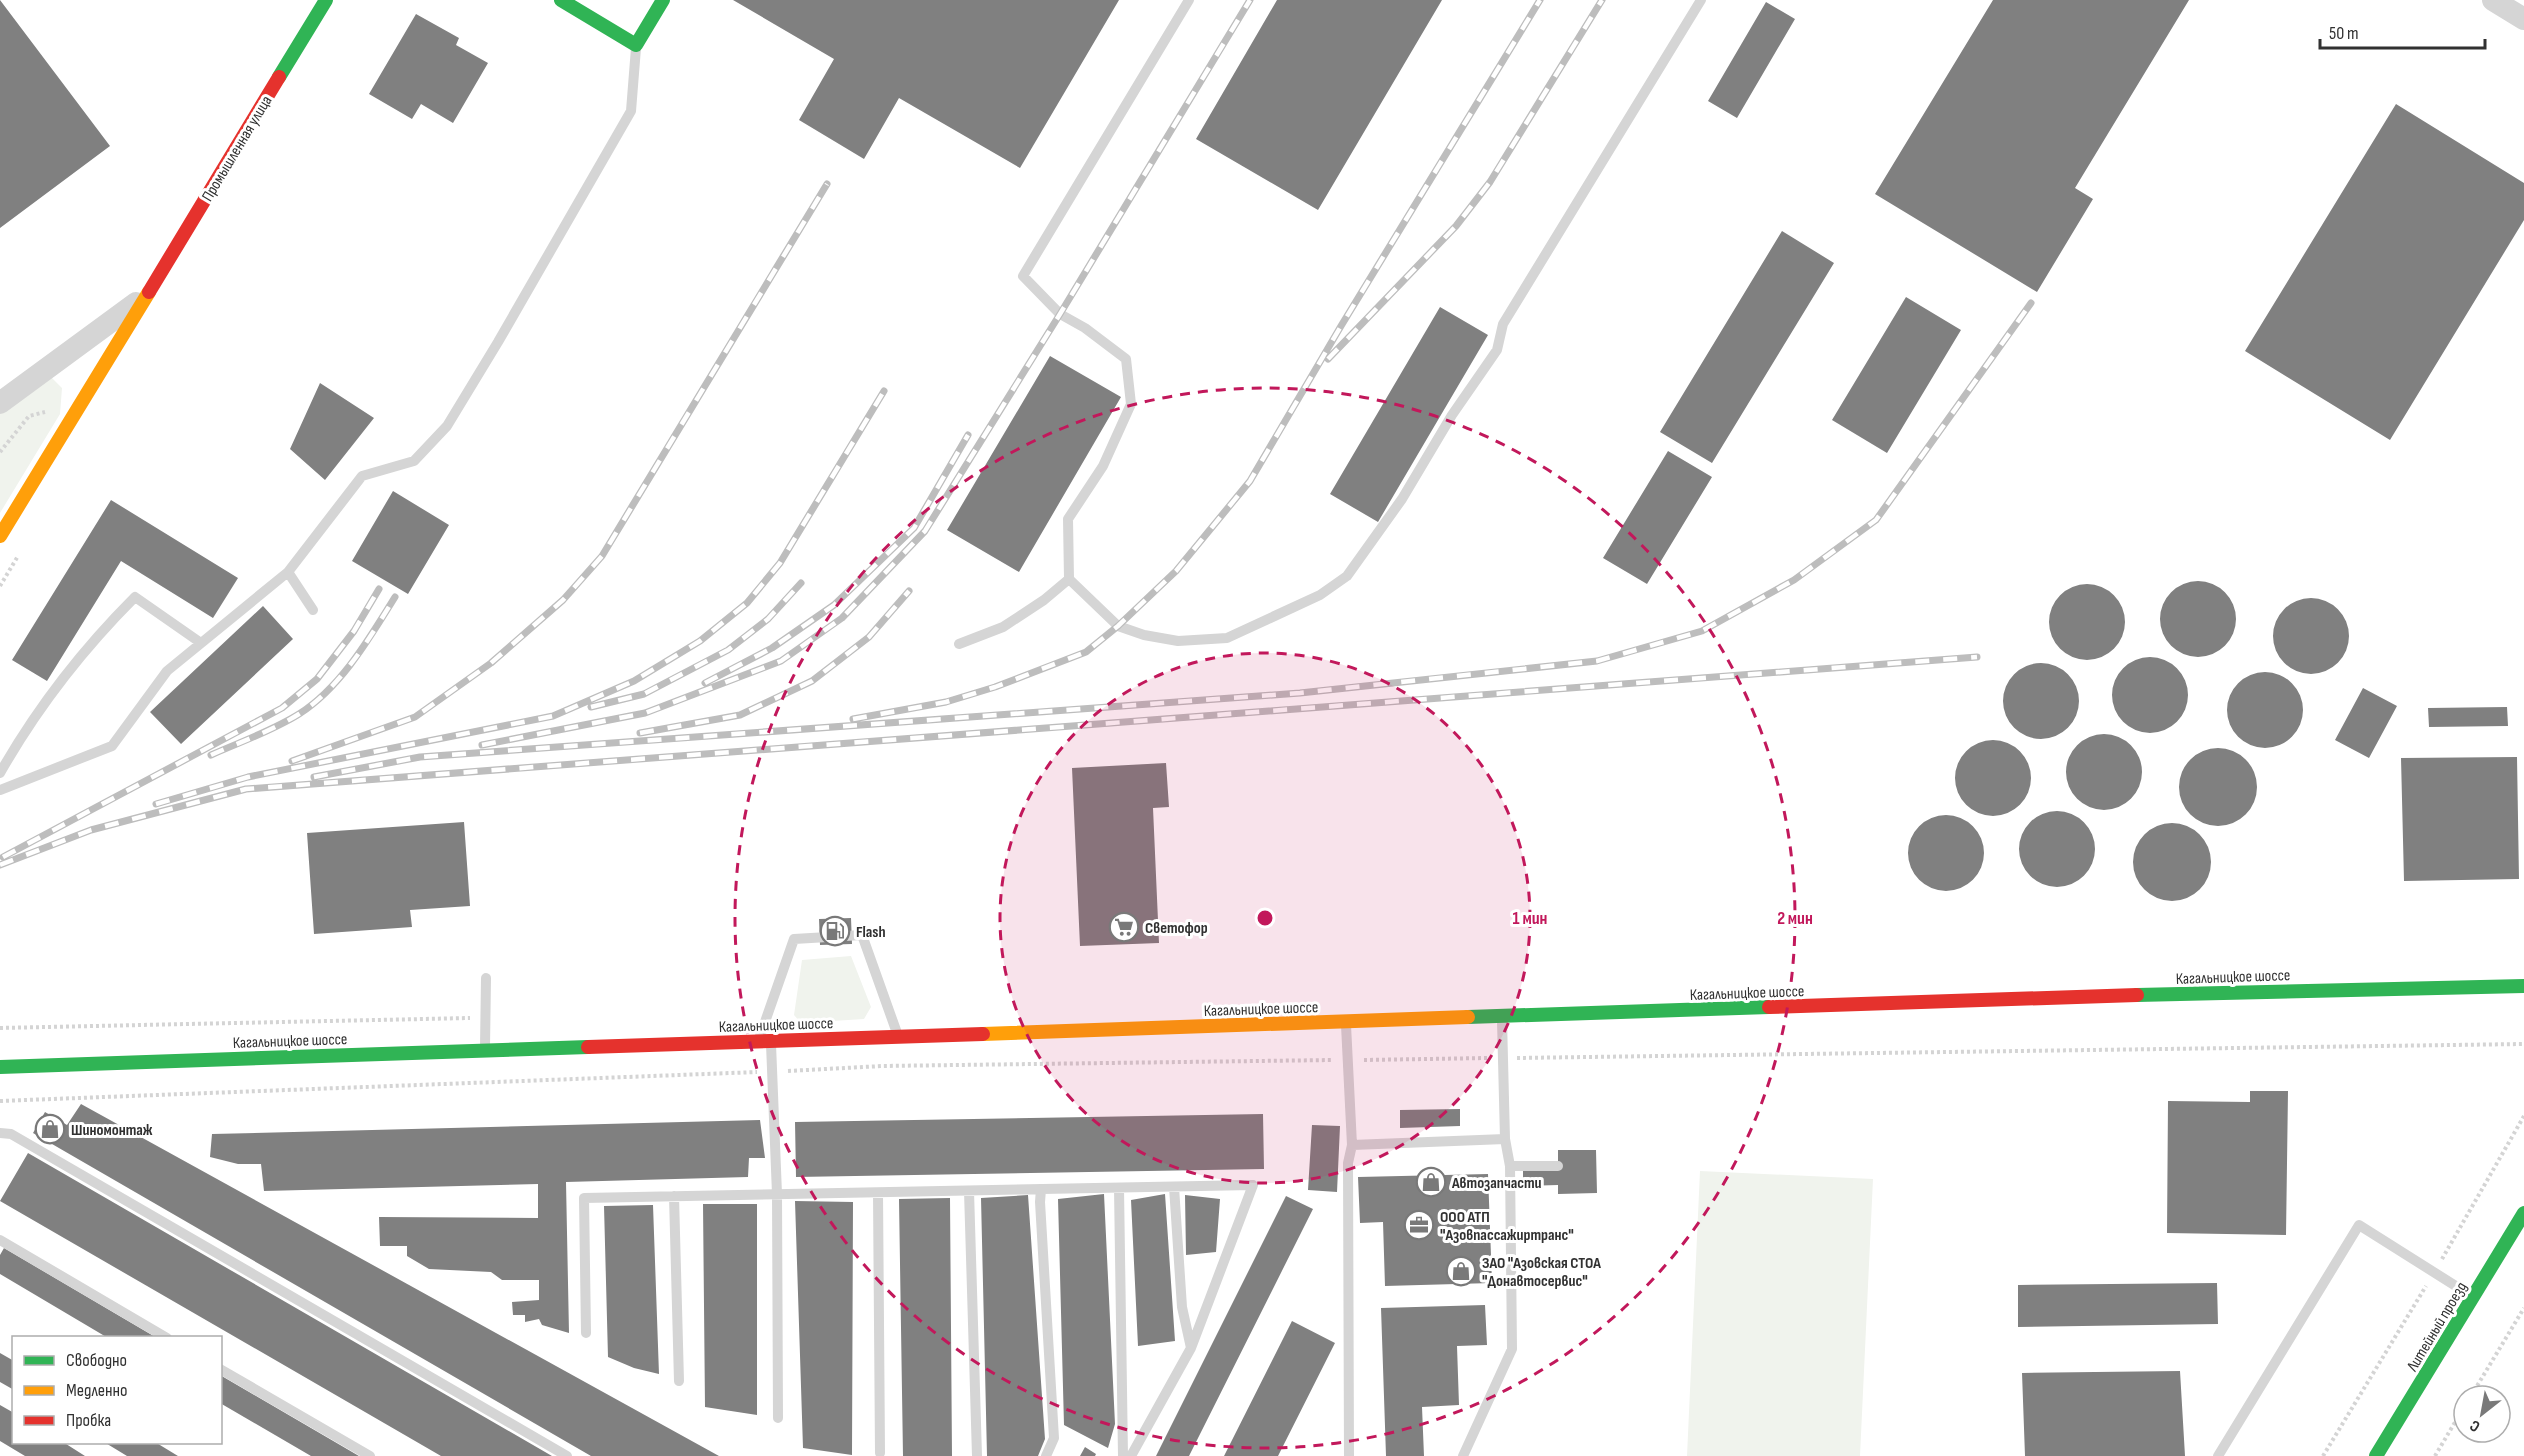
<svg xmlns="http://www.w3.org/2000/svg" width="2524" height="1456" font-family="'Sofia Sans Condensed',sans-serif">
  <style>
    .green { fill: #f0f3ed }
    .building { fill: #808080 }
    .lines { fill: none; stroke-linecap: round; stroke-linejoin: round }
    .path { stroke: #d4d4d4; stroke-width: 4; stroke-dasharray: 3 3; stroke-linecap: butt }
    .lane { stroke: #d5d5d5; stroke-width: 10 }
    .street { stroke: #d5d5d5; stroke-width: 22 }
    .fast { stroke: #30b455; stroke-width: 14 }
    .slow { stroke: #ff9f0a; stroke-width: 14 }
    .jam { stroke: #e5322d; stroke-width: 14 }
    .rail-casing { stroke: #bdbdbd; stroke-width: 7 }
    .rail { stroke: #fff; stroke-width: 4.5; stroke-dasharray: 14; stroke-linecap: butt }
    .ring { fill: none; stroke: #c2185b; stroke-width: 3; stroke-dasharray: 10 8 }
    .labels { text-anchor: middle; stroke-width: 6; stroke-linejoin: round; paint-order: stroke }
    .street-label { font-size: 16px; fill: #313131; stroke: #fff }
    .poi-label { font-size: 16px; font-weight: bold; fill: #313131; stroke: #fff; text-anchor: start }
    .centre { fill: #c2185b; stroke: #fff; stroke-width: 3 }
    .ring-label { font-size: 18px; text-anchor: middle; font-weight: bold; fill: #c2185b; stroke: #fff; stroke-width: 6; stroke-linejoin: round; paint-order: stroke }
  </style>
  <rect width="100%" height="100%" fill="#fff"/>
  <path class="green" d="M50 376 62 388 60 414 0 513V414Z
    M851 956 871 1007 864 1019 801 1023 794 1015 802 960Z
    M1700 1171 1873 1179 1860 1456H1687Z"/>
  <path class="building" d="M0 0 110 146 0 228Z
    M733 0H1119L1020 168 899 98 864 159 799 120 834 59Z
    M1277 0H1442L1318 210 1196 139Z
    M1993 0H2189L2075 188 2093 199 2037 292 1875 194Z
    M1766 2 1795 19 1737 118 1708 101Z
    M416 14 459 38 456 45 488 63 453 123 421 104 412 119 369 94Z
    M2396 104 2524 183V220L2390 440 2245 351Z
    M1782 231 1834 263 1712 463 1660 432Z
    M1906 297 1961 330 1887 453 1832 420Z
    M1440 307 1488 335 1378 522 1330 494Z
    M1050 356 1121 397 1019 572 947 530Z
    M320 383 374 418 325 480 290 449Z
    M1668 451 1712 477 1647 584 1603 558Z
    M393 491 449 525 408 594 352 561Z
    M111 500 238 578 213 618 121 561 47 681 12 660Z
    M2160 619a38 38 0 1 1 76 0a38 38 0 1 1-76 0Z
    M2049 622a38 38 0 1 1 76 0a38 38 0 1 1-76 0Z
    M2273 636a38 38 0 1 1 76 0a38 38 0 1 1-76 0Z
    M263 606 293 639 181 744 150 712Z
    M2112 695a38 38 0 1 1 76 0a38 38 0 1 1-76 0Z
    M2003 701a38 38 0 1 1 76 0a38 38 0 1 1-76 0Z
    M2227 710a38 38 0 1 1 76 0a38 38 0 1 1-76 0Z
    M2363 688 2397 706 2369 758 2335 740Z
    M2507 707 2508 726 2429 727 2428 708Z
    M2066 772a38 38 0 1 1 76 0a38 38 0 1 1-76 0Z
    M1955 778a38 38 0 1 1 76 0a38 38 0 1 1-76 0Z
    M2179 787a39 39 0 1 1 78 0a39 39 0 1 1-78 0Z
    M2517 757 2519 879 2404 881 2401 758Z
    M1166 763 1169 807 1153 808 1159 943 1080 946 1072 768Z
    M2019 849a38 38 0 1 1 76 0a38 38 0 1 1-76 0Z
    M1908 853a38 38 0 1 1 76 0a38 38 0 1 1-76 0Z
    M464 822 470 906 410 910 412 927 314 934 307 833Z
    M2133 862a39 39 0 1 1 78 0a39 39 0 1 1-78 0Z
    M851 918 852 944 820 945 819 919Z
    M2250 1091H2288L2286 1235 2167 1233 2168 1101 2250 1102Z
    M81 1104 719 1456H591L33 1133 45 1112 67 1125Z
    M1460 1109V1126L1400 1128V1110Z
    M1263 1114 1264 1169 796 1177 795 1122Z
    M760 1120 765 1158H749L748 1177 566 1182 569 1333 542 1325 539 1319 525 1322V1315H513L512 1302 539 1300V1280H502L491 1272 429 1269 407 1256V1246H380L379 1217 538 1218V1184L264 1191 261 1164H238L210 1157 212 1134Z
    M1312 1125 1340 1126 1337 1192 1308 1190Z
    M1558 1150H1596L1597 1193 1558 1194V1185L1523 1186V1171L1558 1170Z
    M28 1153 552 1456H441L0 1201Z
    M1488 1174 1492 1283 1385 1286 1383 1222 1360 1223 1358 1177Z
    M1104 1194 1115 1424 1108 1448 1064 1425 1058 1199Z
    M1165 1194 1175 1341 1138 1346 1131 1200Z
    M1028 1195 1045 1439 1038 1456H987L981 1198Z
    M1185 1195 1220 1199 1216 1252 1186 1255Z
    M1286 1196 1313 1209 1189 1456H1156Z
    M950 1198 952 1456H903L899 1199Z
    M795 1201 853 1202 852 1455 803 1448Z
    M703 1204H757V1415L705 1407Z
    M653 1205 659 1374 634 1368 608 1357 604 1206Z
    M4 1248 157 1338H108L0 1274V1255Z
    M2217 1283 2218 1324 2018 1327V1285Z
    M1485 1305 1487 1345 1457 1346 1459 1405 1422 1407 1424 1456H1386L1381 1308Z
    M1292 1321 1335 1343 1278 1456H1224Z
    M0 1353 14 1361V1390L0 1382Z
    M2180 1371 2185 1456H2025L2022 1373Z
    M220 1375 359 1456H311L220 1403Z
    M0 1405 14 1413V1442H63L85 1456H25L0 1441Z
    M104 1442H155L178 1456H127Z
    M1085 1447 1096 1454 1095 1456H1080Z"/>
  <g class="lines">
    <path class="path" d="M0 452 29 416 45 412
      M0 586 18 556
      M0 1028 470 1018
      M1517 1058 2524 1044
      M1364 1060 1488 1058
      M788 1071 882 1066 1332 1060
      M0 1101 757 1072
      M2442 1259 2524 1116
      M2471 1396 2524 1308
      M2323 1456 2426 1286
      M2435 1456 2464 1407"/>
    <path class="lane" d="M288 572 362 476 414 461 447 426 498 342 631 111 636 48
      M1069 579 1068 519 1103 466 1131 404 1126 359 1085 328 1060 314 1023 276 1189 0
      M959 644 1003 627 1044 600 1069 579 1118 626 1144 635 1178 641 1227 638 1320 595 1347 576 1402 499 1452 415 1497 350 1503 324 1701 0
      M0 773C37 708 82 650 135 597L201 643
      M0 790 112 746 167 671 288 572 313 610
      M1346 1025 1352 1145 1505 1139 1502 1020
      M759 1039 794 939 862 935 897 1033
      M771 1044 777 1194 778 1418
      M485 1047 486 978
      M0 1133 11 1134 567 1456
      M1510 1166H1558
      M1174 1187 1182 1307 1191 1348
      M1119 1188 1123 1456
      M1041 1189 1040 1202 1054 1438 1046 1456
      M969 1191 977 1456
      M878 1193 880 1453
      M674 1196 679 1381
      M0 1240 167 1338
      M586 1333 584 1198 1253 1185 1191 1348 1131 1456
      M220 1369 370 1456
      M1349 1456 1348 1163 1352 1145
      M1463 1456 1512 1349 1510 1166 1505 1139
      M2218 1456 2359 1225 2470 1295"/>
    <path class="street" d="M2493 0 2524 19
      M0 403 136 303"/>
    <path class="fast" d="M561 0 636 45 663 0
      M279 77 326 0
      M2137 995 2524 986
      M1468 1017 1769 1007
      M0 1067 588 1047
      M2376 1456 2524 1213"/>
    <path class="slow" d="M0 536 149 292
      M983 1034 1468 1017"/>
    <path class="jam" d="M149 292 279 77
      M1769 1007 2137 995
      M588 1047 983 1034"/>
    <g class="rail-casing">
      <path id="rail" d="M1328 359 1456 226 1490 182 1602 0
        M705 683 772 648 834 605 914 528 968 435
        M591 707 644 694 728 650 768 619 801 583
        M853 719 946 702 995 687 1086 652 1118 626 1176 571 1250 481 1341 326 1540 0
        M640 733 740 715 812 681 869 637 909 591
        M482 745 645 713 781 661 842 618 925 531 1060 314 1250 0
        M211 755C240 742 272 731 299 714 341 687 369 639 395 597
        M292 761 415 717 491 663 563 600 602 556 827 184
        M314 777 420 757 1300 693 1597 661 1702 631 1794 580 1876 520 2031 303
        M156 804 248 777 553 716 634 681 700 641 747 603 780 563 884 391
        M3 857 282 708 317 679 354 631 379 589
        M0 865 91 830 246 789 1977 657"/>
    </g>
    <use href="#rail" class="rail"/>
  </g>
  <circle cx="1265" cy="918" r="265" fill="#c2185b" fill-opacity=".12"/>
  <g class="ring">
    <circle cx="1265" cy="918" r="265"/>
    <circle cx="1265" cy="918" r="530"/>
  </g>
  <defs>
    <g id="supermarket-ring" transform="scale(1.5)"><circle r="9.5" fill="#fff" stroke="#797979" stroke-width="1.5"/><path d="M-6-5.5h2.5l.6 2H6L4.5 2H-2.5L-4.4-4H-6ZM-1.5 3.2a1.3 1.3 0 1 0 .1 0ZM3 3.2a1.3 1.3 0 1 0 .1 0Z" fill="#797979"/></g>
    <g id="fuel-ring" transform="scale(1.5)"><circle r="9.5" fill="#fff" stroke="#797979" stroke-width="1.5"/><path d="M-5.5-6h7V0h2V4h1.3V-2.5L3-4.5l.8-.8L6-3V5H2.5V1h-1V6h-7ZM-4.2-4.7v3.2H.2V-4.7Z" fill="#797979"/></g>
    <g id="shop-ring" transform="scale(1.5)"><circle r="9.5" fill="#fff" stroke="#797979" stroke-width="1.5"/><path d="M-5-2.5h2.3a2.7 3.5 0 0 1 5.4 0H5L5.5 6h-11ZM-1.5-2.5h3a1.5 2.3 0 0 0-3 0Z" fill="#797979"/></g>
    <g id="office-ring" transform="scale(1.5)"><circle r="9.5" fill="#fff" stroke="#797979" stroke-width="1.5"/><path d="M-6-3h4V-5.5h4V-3h4V5H-6ZM-1-4.5V-3h2v-1.5ZM-6 0V1H6V0Z" fill="#797979"/></g>
  </defs>
  <g fill-rule="evenodd">
    <use href="#supermarket-ring" x="1124" y="927"/>
    <use href="#fuel-ring" x="835" y="931"/>
    <use href="#shop-ring" x="50" y="1129"/>
    <use href="#shop-ring" x="1431" y="1182"/>
    <use href="#office-ring" x="1419" y="1225"/>
    <use href="#shop-ring" x="1461" y="1271"/>
  </g>
  <g class="labels">
    <g class="street-label">
      <text transform="translate(236 148) rotate(-59)" y="6">Промышленная улица</text>
      <text transform="translate(2233 976) rotate(-2)" y="6">Кагальницкое шоссе</text>
      <text transform="translate(1747 992) rotate(-2)" y="6">Кагальницкое шоссе</text>
      <text transform="translate(1261 1008) rotate(-2)" y="6">Кагальницкое шоссе</text>
      <text transform="translate(776 1024) rotate(-2)" y="6">Кагальницкое шоссе</text>
      <text transform="translate(290 1040) rotate(-2)" y="6">Кагальницкое шоссе</text>
      <text transform="translate(2436 1326) rotate(-59)" y="6">Литейный проезд</text>
    </g>
    <g class="poi-label">
      <text x="1145" y="933">Светофор</text>
      <text x="856" y="937">Flash</text>
      <text x="71" y="1135">Шиномонтаж</text>
      <text x="1452" y="1188">Автозапчасти</text>
      <text x="1440" y="1222">ООО АТП<tspan x="1440" dy="18">"Азовпассажиртранс"</tspan></text>
      <text x="1482" y="1268">ЗАО "Азовская СТОА<tspan x="1482" dy="18">"Донавтосервис"</tspan></text>
    </g>
  </g>
  <circle cx="1265" cy="918" r="9" class="centre"/>
  <g class="ring-label">
    <text x="1530" y="924">1 мин</text>
    <text x="1795" y="924">2 мин</text>
  </g>
  <rect x="12" y="1336" width="210" height="108" fill="#ffffff" stroke="#adadad" stroke-width="1.5"/>
  <rect x="24" y="1356" width="30" height="9" fill="#30b455" stroke="#adadad" stroke-width="1.5"/>
  <text x="66" y="1366" font-size="18" fill="#313131">Свободно</text>
  <rect x="24" y="1386" width="30" height="9" fill="#ff9f0a" stroke="#adadad" stroke-width="1.5"/>
  <text x="66" y="1396" font-size="18" fill="#313131">Медленно</text>
  <rect x="24" y="1416" width="30" height="9" fill="#e5322d" stroke="#adadad" stroke-width="1.5"/>
  <text x="66" y="1426" font-size="18" fill="#313131">Пробка</text>
  <g transform="translate(2482 1414) rotate(211)"><circle r="28" fill="#ffffff" stroke="#adadad" stroke-width="1.5"/>
  <path d="M0-4.5L10 22L0 15L-10 22Z" fill="#797979"/>
  <text y="-9" font-size="16" font-weight="bold" text-anchor="middle" fill="#313131">С</text>
  </g>
  <path d="M2320 39v9h165v-9" fill="none" stroke="#313131" stroke-width="3"/>
  <text x="2329" y="39" font-size="18" fill="#313131" stroke="#ffffff" stroke-width="4.5" paint-order="stroke">50 m</text>
</svg>
